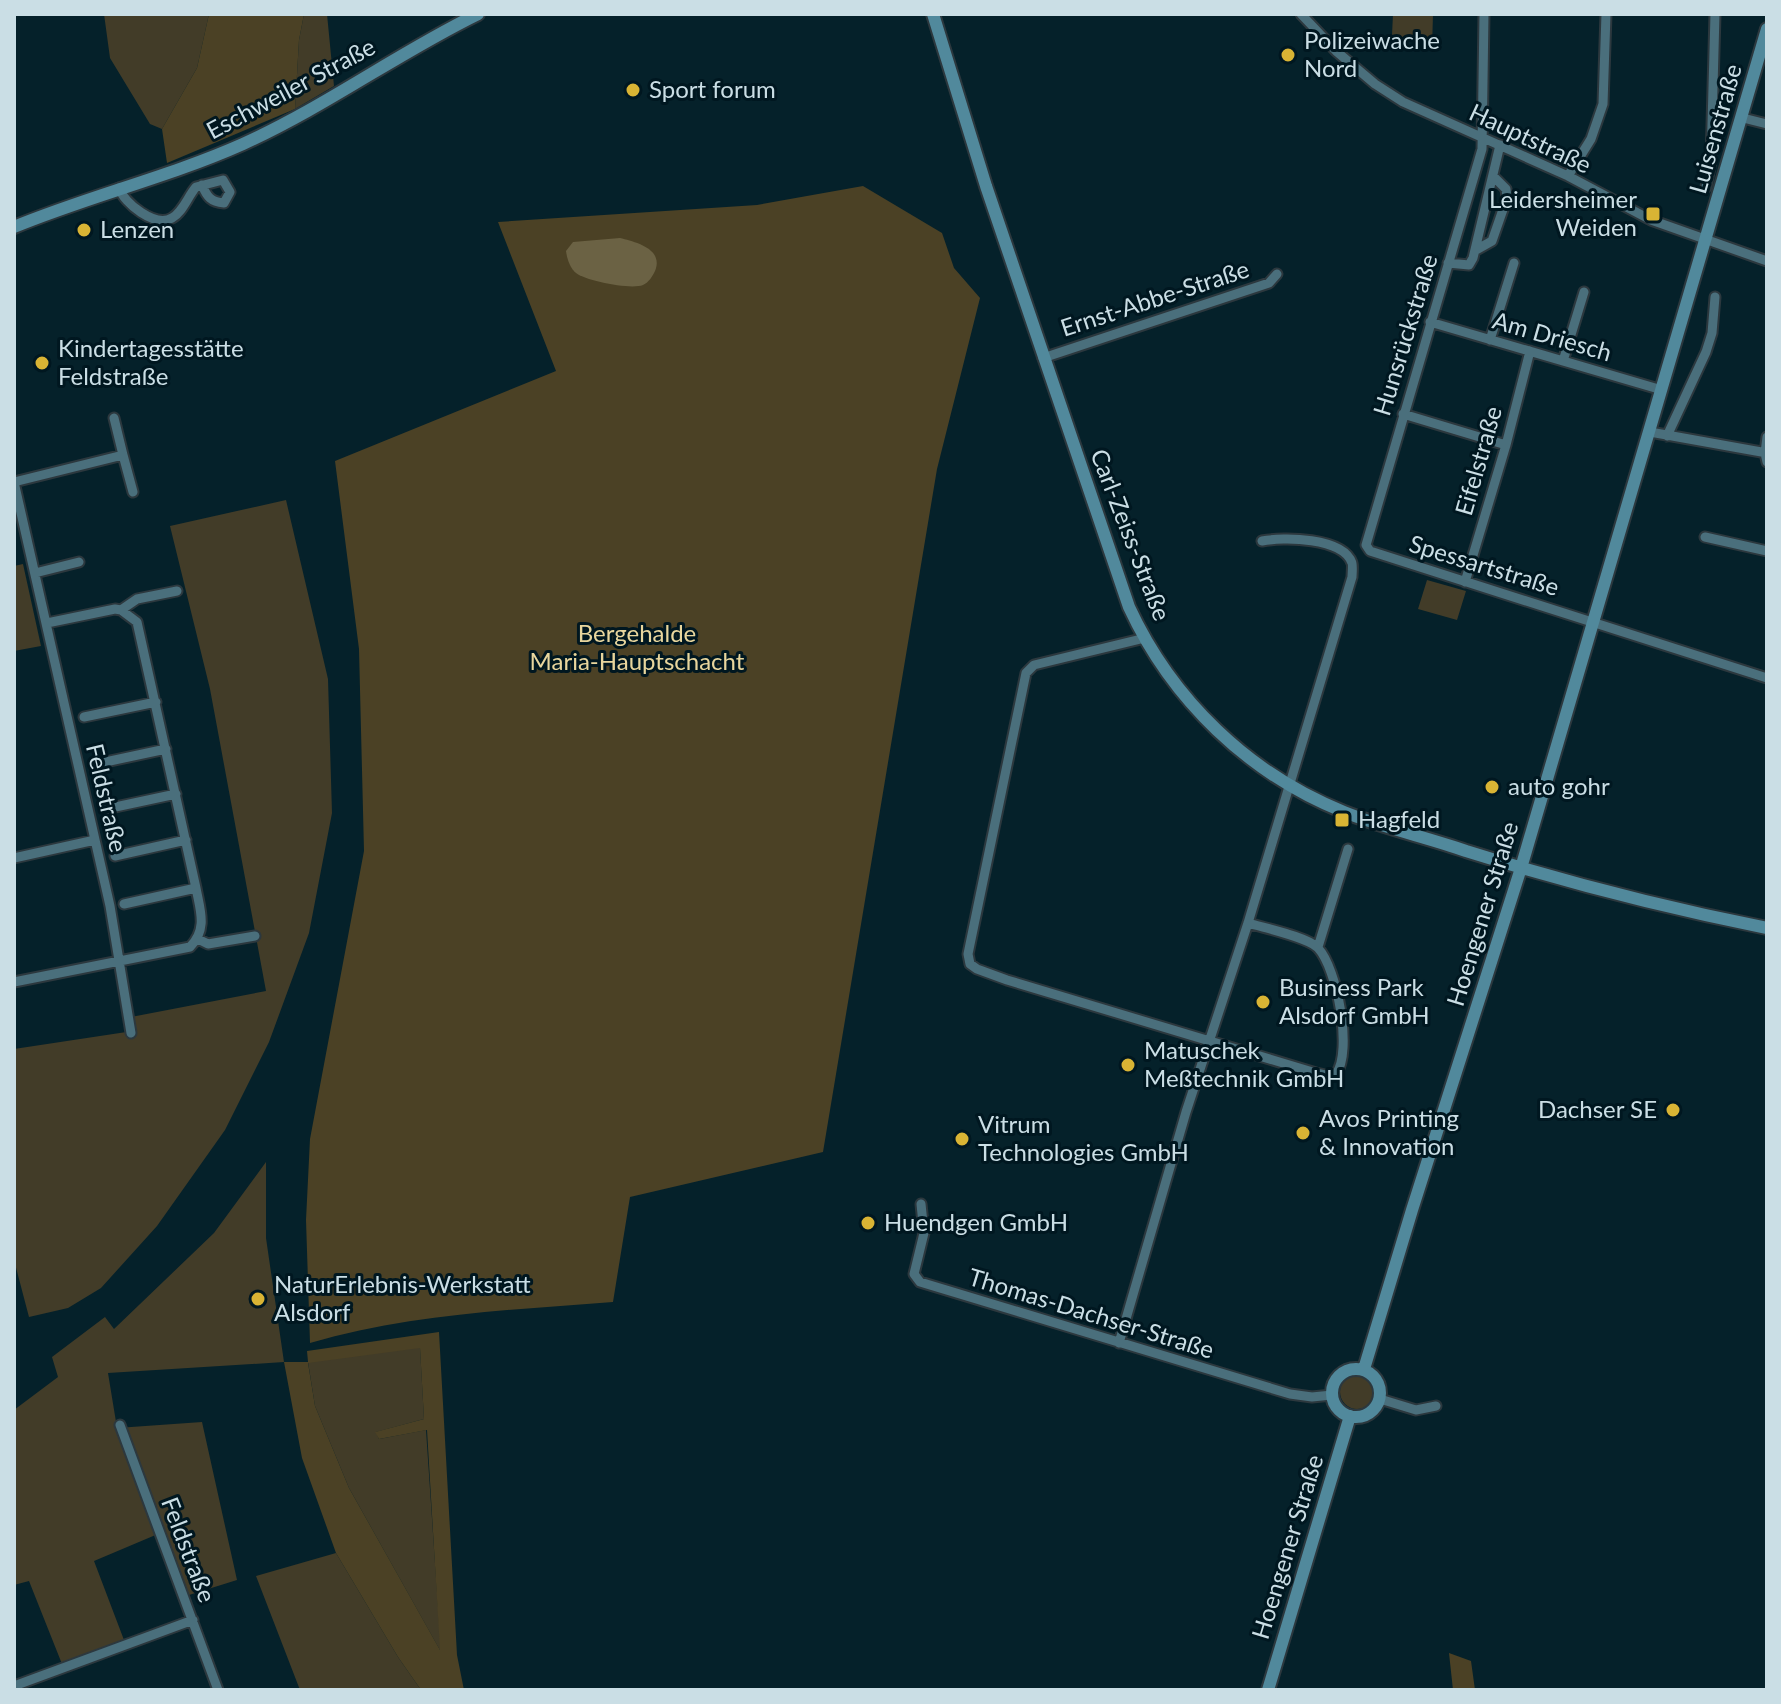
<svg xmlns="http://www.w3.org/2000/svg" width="1781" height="1704" font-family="Lato,sans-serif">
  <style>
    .green { fill: #423c28 }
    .forest { fill: #4b4125; fill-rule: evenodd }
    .water { fill: #6b6244 }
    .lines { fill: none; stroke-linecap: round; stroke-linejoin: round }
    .street-casing { stroke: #2c383e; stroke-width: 13 }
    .secondary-casing { stroke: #2c383e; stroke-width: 16 }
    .street { stroke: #4a6f7c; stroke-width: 9 }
    .secondary { stroke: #51899c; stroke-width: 12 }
    .poi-dot { fill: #d9b434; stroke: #001720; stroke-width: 3 }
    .labels { text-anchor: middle; stroke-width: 6; stroke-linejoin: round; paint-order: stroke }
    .poi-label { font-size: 24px; fill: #cadee5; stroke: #001720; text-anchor: start }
    .street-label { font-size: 24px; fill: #cadee5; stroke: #001720 }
    .park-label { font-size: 24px; fill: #e8d69d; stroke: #001720 }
  </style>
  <rect width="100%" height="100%" fill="#05212a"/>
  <path class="green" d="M104 14H209L197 68 162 129 150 124 110 58Z
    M304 14H327L334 86 295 109 299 40Z
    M1393 14H1433L1432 49 1415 48 1414 40 1392 35Z
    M286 500 328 679 332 813 309 933 269 1042 225 1130 157 1226 101 1288 68 1308 29 1317 14 1260V1049L133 1031 131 1017 266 991 210 689 170 526Z
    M23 564 41 646 14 651V566Z
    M1427 580 1466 591 1457 620 1418 609Z
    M266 1162V1238L284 1362 108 1373 117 1428 202 1422 237 1580 189 1595 165 1531 94 1561 124 1640 62 1664 29 1581 14 1585V1410L58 1377 52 1357 105 1317 114 1329 214 1233Z
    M420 1347 424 1419 376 1432 379 1439 426 1430 441 1652 349 1488 315 1406 308 1362Z
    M1340 1392a17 17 0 1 1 34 0a17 17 0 1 1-34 0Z
    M336 1553 398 1657 421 1690H300L256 1576Z"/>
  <path class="forest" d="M209 14H304L299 40 295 109 167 163 162 129 197 68Z
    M863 186 942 233 954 268 980 298 937 469 823 1152 630 1197 613 1302C511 1310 409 1314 310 1343L306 1220 310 1139 364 851 359 649 335 461 556 371 498 222 757 205Z
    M439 1332 457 1655 464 1690H421L398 1657 336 1553 302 1458 284 1362H308L307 1351ZM420 1348 424 1419 375 1432 379 1439 427 1430 440 1650 349 1488 315 1406 308 1363Z
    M1449 1653 1471 1661 1475 1690H1453Z"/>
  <path class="water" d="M620 238C636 242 664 249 655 271 652 277 649 282 643 285 631 290 586 281 576 273 570 268 567 259 566 251L573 242Z"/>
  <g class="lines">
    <g class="street-casing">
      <path id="street" d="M1301 14 1336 51 1375 84 1403 102 1568 176 1651 220 1767 261
        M1484 14 1482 149 1366 545 1370 551 1767 678
        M1743 118 1767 124
        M1568 176 1591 139 1603 104 1606 14
        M1706 187 1711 161 1715 14
        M119 188C124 203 155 228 172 218 183 212 188 196 196 187L223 180 230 192 224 203C211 202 207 197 202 185
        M1476 250 1492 241 1507 198 1506 189 1494 177
        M1448 263 1469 265 1473 258 1500 145
        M1430 322 1662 390
        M1490 340 1514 263
        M1043 358 1269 283 1277 274
        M1563 361 1584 292
        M1403 414 1506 445
        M114 418 123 455
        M1650 432 1767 453
        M1667 436 1706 352 1712 333 1715 297
        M1767 437 1765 453 1767 462
        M14 482 110 906 131 1033
        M14 482 123 455 133 492
        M1705 537 1767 551
        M35 573 79 562
        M1465 582 1506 445 1530 351
        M121 610 137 599 177 591
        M1145 638 1034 665 1026 673 968 954 970 964 977 969 1007 980 1316 1073 1330 1076 1336 1074C1353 1051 1337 968 1318 948 1308 937 1264 928 1248 923
        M84 717 156 702
        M96 764 166 749
        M106 809 176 794
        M115 856 186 840
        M14 858 95 840
        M124 904 196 888
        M198 939 208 944 255 936
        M1318 947 1348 849
        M14 982 190 947C208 929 200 910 196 888L137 622 121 610 115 609 47 623
        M921 1204 924 1233 914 1274 920 1282 1290 1394 1312 1397 1332 1395
        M1119 1343 1186 1112 1248 923 1352 577C1352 575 1353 564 1352 563 1343 537 1283 537 1262 541
        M1380 1399 1416 1410 1436 1406
        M120 1425 218 1690
        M14 1686 193 1620"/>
    </g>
    <g class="secondary-casing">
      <path id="secondary" d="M933 14 986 186 1129 607C1172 700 1249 774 1344 812 1384 828 1426 837 1466 851 1565 882 1666 908 1767 928
        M14 227C89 196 169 177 243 144 325 107 398 53 478 14
        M1332 1393a24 24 0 1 1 48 0a24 24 0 1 1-48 0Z
        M1364 1369 1412 1210 1521 868 1767 29
        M1268 1690 1350 1416"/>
    </g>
    <use href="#street" class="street"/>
    <use href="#secondary" class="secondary"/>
  </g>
  <g class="poi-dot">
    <circle cx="1288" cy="55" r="8"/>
    <circle cx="633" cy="90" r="8"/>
    <rect x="1645" y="206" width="16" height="16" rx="4"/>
    <circle cx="84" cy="230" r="8"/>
    <circle cx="42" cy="363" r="8"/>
    <circle cx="1492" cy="787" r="8"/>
    <rect x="1334" y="812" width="16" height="16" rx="4"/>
    <circle cx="1263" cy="1002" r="8"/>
    <circle cx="1128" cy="1065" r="8"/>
    <circle cx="1673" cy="1110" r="8"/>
    <circle cx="1303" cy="1133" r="8"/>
    <circle cx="962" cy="1139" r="8"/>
    <circle cx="868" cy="1223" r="8"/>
    <circle cx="258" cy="1299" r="8"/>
  </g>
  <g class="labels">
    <g class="poi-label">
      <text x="1304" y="49">Polizeiwache<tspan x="1304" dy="28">Nord</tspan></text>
      <text x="649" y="98">Sport forum</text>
      <text x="1637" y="208" text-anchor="end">Leidersheimer<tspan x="1637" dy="28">Weiden</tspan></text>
      <text x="100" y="238">Lenzen</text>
      <text x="58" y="357">Kindertagesstätte<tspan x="58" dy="28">Feldstraße</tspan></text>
      <text x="1508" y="795">auto gohr</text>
      <text x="1358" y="828">Hagfeld</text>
      <text x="1279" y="996">Business Park<tspan x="1279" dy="28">Alsdorf GmbH</tspan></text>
      <text x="1144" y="1059">Matuschek<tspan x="1144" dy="28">Meßtechnik GmbH</tspan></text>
      <text x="1657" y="1118" text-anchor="end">Dachser SE</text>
      <text x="1319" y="1127">Avos Printing<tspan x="1319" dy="28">&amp; Innovation</tspan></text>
      <text x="978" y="1133">Vitrum<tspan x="978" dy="28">Technologies GmbH</tspan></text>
      <text x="884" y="1231">Huendgen GmbH</text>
      <text x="274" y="1293">NaturErlebnis-Werkstatt<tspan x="274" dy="28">Alsdorf</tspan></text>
    </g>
    <g class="street-label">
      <text transform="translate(291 89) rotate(-28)" y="8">Eschweiler Straße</text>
      <text transform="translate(1716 129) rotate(-74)" y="8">Luisenstraße</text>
      <text transform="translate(1530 139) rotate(25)" y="8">Hauptstraße</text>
      <text transform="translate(1155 299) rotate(-18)" y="8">Ernst-Abbe-Straße</text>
      <text transform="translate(1406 335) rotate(-73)" y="8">Hunsrückstraße</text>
      <text transform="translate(1552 337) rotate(16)" y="8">Am Driesch</text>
      <text transform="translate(1479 461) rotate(-74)" y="8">Eifelstraße</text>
      <text transform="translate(1130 535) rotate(69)" y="8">Carl-Zeiss-Straße</text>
      <text transform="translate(1484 566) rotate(17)" y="8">Spessartstraße</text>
      <text transform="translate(106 798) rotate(77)" y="8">Feldstraße</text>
      <text transform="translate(1483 914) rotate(-73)" y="8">Hoengener Straße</text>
      <text transform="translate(1091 1314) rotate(17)" y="8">Thomas-Dachser-Straße</text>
      <text transform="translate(1288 1547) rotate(-73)" y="8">Hoengener Straße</text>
      <text transform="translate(188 1550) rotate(69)" y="8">Feldstraße</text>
    </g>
    <g class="park-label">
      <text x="637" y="642">Bergehalde<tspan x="637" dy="28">Maria-Hauptschacht</tspan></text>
    </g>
  </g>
  <rect width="1781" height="1704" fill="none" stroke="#cadee5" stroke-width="32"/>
</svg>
